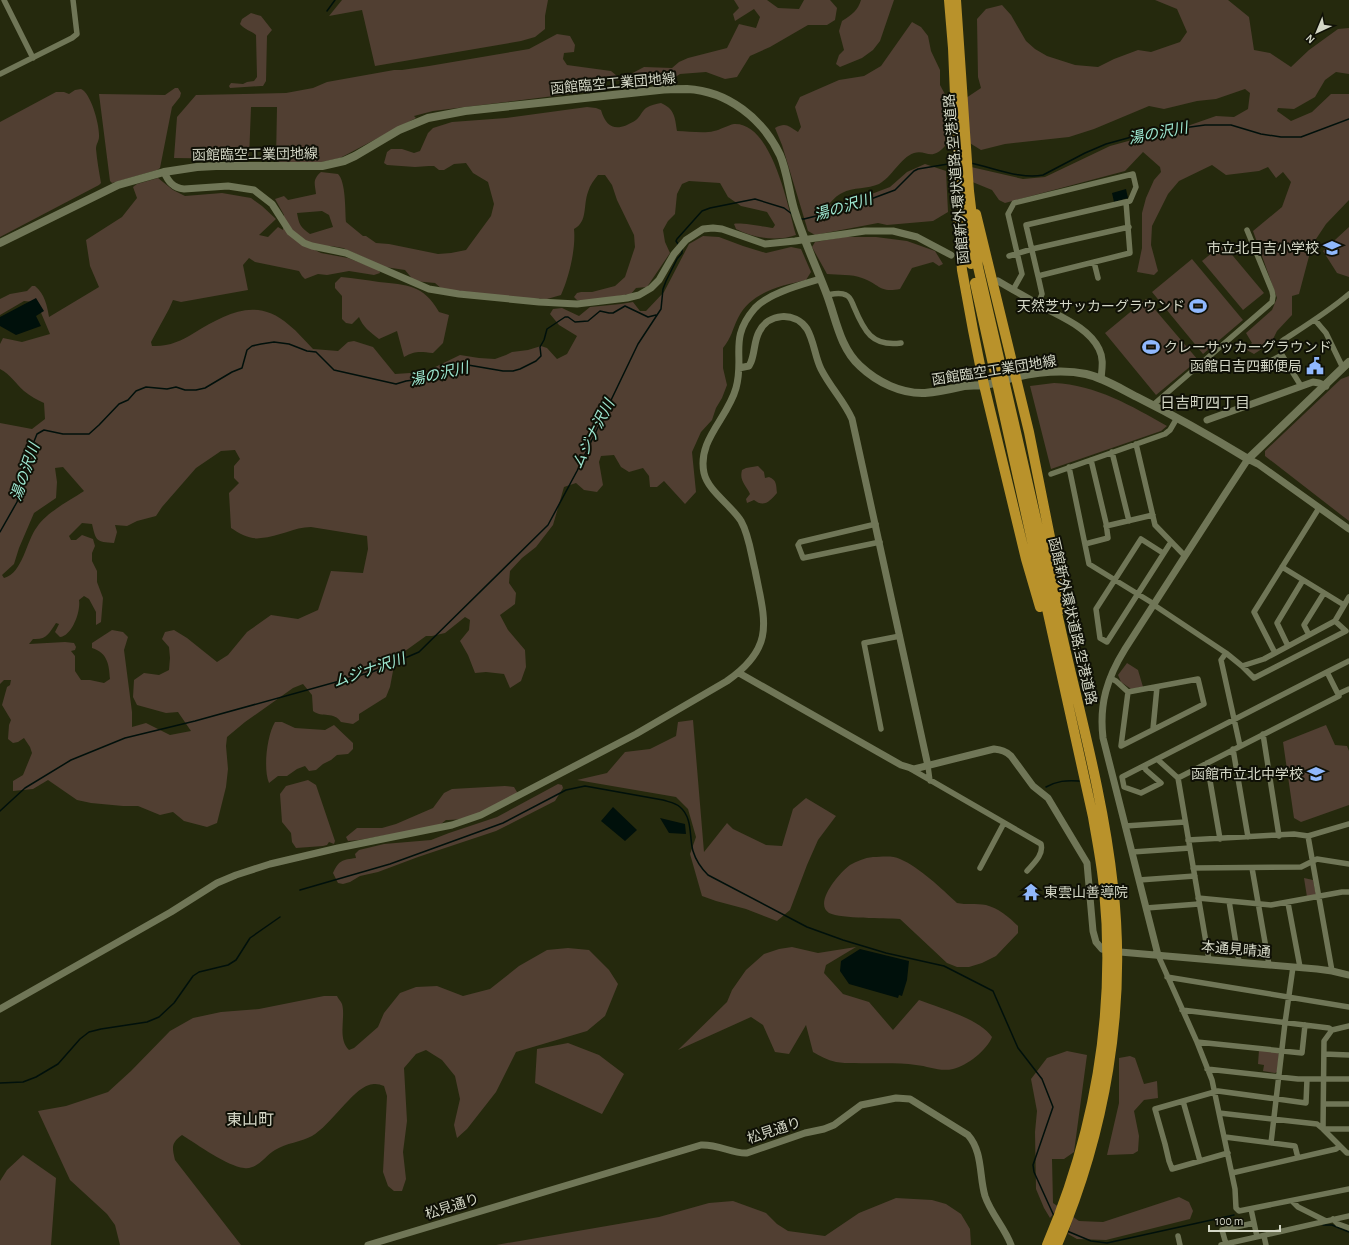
<svg xmlns="http://www.w3.org/2000/svg" width="1349" height="1245" font-family="'Alegreya Sans','Noto Sans JP',sans-serif">
  <style>
    .green { fill: #513f32; fill-rule: evenodd }
    .water { fill: #00100b }
    .lines { fill: none; stroke-linecap: round; stroke-linejoin: round }
    .stream { stroke: #00100b; stroke-width: 1.5 }
    .minor { stroke: #707657; stroke-width: 5.5 }
    .tertiary { stroke: #707657; stroke-width: 7 }
    .secondary { stroke: #707657; stroke-width: 8 }
    .motorway { stroke: #b9922b; stroke-width: 10 }
    .labels { text-anchor: middle; stroke-width: 4; stroke-linejoin: round; paint-order: stroke }
    .street-label { font-size: 14px; fill: #d4d7c6; stroke: #0f1006 }
    .poi-label { font-size: 14px; fill: #d4d7c6; stroke: #0f1006; text-anchor: end }
    .water-label { font-size: 15px; font-style: italic; fill: #9de7d1; stroke: #0f1006 }
    .neighbourhood-label { font-size: 15px; fill: #d4d7c6; stroke: #0f1006 }
    .quarter-label { font-size: 16px; fill: #d4d7c6; stroke: #0f1006 }
  </style>
  <rect width="100%" height="100%" fill="#25290d"/>
  <path class="green" d="M342 0H548L545 16V29L535 37 521 41 375 66 362 10 329 16Z
    M734 0H767L778 8 799 9 804 0H830L837 8 835 20 827 25H808L770 47 750 56 737 77 725 79 706 72 680 74 669 81 651 84 635 81 629 75 644 67 672 68 679 62 688 58 727 48 739 24 756 28 760 17 754 9 735 21 733 14 739 8Z
    M861 0H894L880 41 873 50 862 58 840 67 836 64 839 55 844 50 839 31 842 21C852 15 858 10 861 0Z
    M1155 0H1228L1249 17 1254 50 1270 53 1291 67 1309 50 1338 29 1349 28V74L1336 72 1325 80 1315 97 1294 109 1278 108 1277 111 1291 121 1312 112 1331 94H1349V200L1326 224 1312 245 1299 294 1292 296V315L1277 331 1271 343 1254 354 1245 349 1252 343 1246 333 1272 310 1277 298 1253 231 1282 207 1291 182 1283 172 1276 178 1268 167 1259 171 1226 175 1212 165 1179 181 1168 194 1152 226 1151 245 1158 271 1154 275 1137 272 1142 248V213L1146 198 1154 180 1161 172 1160 167 1143 152 1125 171 1005 203 999 200 992 190 970 181 971 167 1023 179 1045 177 1110 146 1143 137 1173 131 1216 116 1234 117 1248 109 1250 93 1245 89 1216 99 1197 101 1164 109 1149 106 1094 129 1069 137 1005 144 981 150 968 142 966 98 981 88 978 77 977 19 986 9 1002 5 1011 15 1026 41 1035 49 1047 56 1075 65 1098 67 1114 59 1138 50 1151 52 1180 42 1187 32 1177 9Z
    M251 13 261 16 272 30 267 36 266 81 263 86H261L230 88 229 86 231 83 243 84 247 82 254 81 257 77 256 35C250 30 245 30 240 24L242 19Z
    M912 22 921 27 928 36 931 51 940 70V85L947 98 945 146C931 162 926 149 914 153 900 158 892 177 879 184 868 189 853 187 842 193 837 195 832 201 828 205L853 201 890 187 907 172 925 164 946 171 948 212 933 221 887 225 878 223 815 235 808 231 782 145 775 128C786 122 788 126 798 132L801 127 795 107 800 97 839 80 864 76 881 66Z
    M557 34 570 36 575 45 574 52 564 53 563 59 567 65 611 71 623 81 601 79 592 90 586 92 433 111 414 116 416 118 340 158 322 162 278 163 276 160 277 107H251L249 159 174 158 177 117 196 95 286 93 313 88 327 82 394 70H402L429 66 529 49Z
    M175 88H178L181 93 180 97 172 107 160 168 157 170 112 183 110 181 99 94 165 95Z
    M81 89C91 93 100 126 99 137 99 141 96 144 96 149 97 160 99 172 101 183L99 185 0 237V122L56 92H64L69 94 75 90Z
    M661 103C675 109 675 118 677 131 689 131 703 134 714 131 720 130 728 125 734 124 772 122 788 207 796 235 777 242 753 238 736 229L734 224C739 222 765 227 773 228L775 225 767 212 741 206 728 197 720 183 689 181 682 184 677 194 675 214 668 221 663 230 665 242 670 253 647 287 636 288 631 294 592 300H577L574 297 577 293 581 292H592L615 286 625 277 635 247 634 235 617 200 612 185 605 175H598C594 180 590 185 588 192 583 205 588 222 574 229 576 249 569 277 561 295L547 299 520 298 442 289 435 283 414 281 405 270 385 267 343 248 331 246 315 250 321 253 348 258 379 270 380 273 374 275 349 271 327 275 318 274 305 279 302 276 299 271 255 262 249 258 243 265 248 290 181 302 173 300 169 309 151 342 152 346C168 347 181 341 194 333 226 314 256 296 289 325 298 332 305 341 313 349L338 351 348 342 354 341 373 347 395 374 425 372 460 355 479 358 495 359 506 355 512 352 528 350 541 346 547 348 557 359 567 354 577 336 559 325 550 314 553 309 562 308 579 316 590 307 621 304 633 302 640 311H646L664 292 689 244 703 236 719 237 743 246 766 253 791 247 801 249 811 272 806 280C780 286 751 292 738 318 732 330 732 337 723 348V368L727 385 722 398 716 408 712 420 701 432 692 452 696 492 685 504 664 481 657 487H650L649 476 643 468 629 472 621 467 614 455 601 456 599 462 603 485 597 492 584 490 576 483 564 487 553 525 536 547 522 558 510 571 509 583 516 593 515 604 500 615 508 630 525 650 526 667 521 681 510 688 504 674 486 672 475 673 468 655 460 641 469 630 470 620 465 617 445 633 432 636H426L401 654 390 665 393 671 390 687 386 697 359 714V720L353 724 341 722C334 711 322 718 313 711L312 695 303 684 293 688 245 722 227 737 226 746 228 769 226 787 217 823 207 827 184 821 173 812 160 815 138 806H123L91 803 77 800 48 780 33 789 13 791V781L23 775 32 753 30 747 24 738 18 742 13 743 8 739 9 725 11 720 2 705 7 687 10 685 11 680H4L0 684V423L32 429 45 419 44 403C37 400 30 396 24 391 15 383 11 375 0 369V344L3 338 22 342 50 334 39 308 35 302 24 301 0 315V299L10 294 27 291 32 286H35C45 294 47 306 49 317L99 287 90 266 86 240 122 217 137 198 133 187 137 184 158 178 173 190 185 196 222 193 251 198 262 206 276 219 259 235 268 237 278 227 283 230 284 215 275 199 284 196 288 200 316 194C315 184 312 180 321 172L338 174C346 182 345 210 346 222L363 236H366L376 243 389 244 438 254 451 253 466 250 491 216 494 204 488 182 473 173 466 163 454 164 444 170H439L434 166H429L415 167 387 165 384 163 387 152 391 149H402L414 153 420 151 428 133 433 128 452 122 506 118 587 107 596 108 601 110C607 131 619 131 636 120 640 117 642 111 646 108 651 105 656 104 661 103ZM322 211 329 215 333 227 310 234C300 227 299 224 297 213ZM235 450 240 459 234 466V478L239 483 229 493 231 528C240 534 251 540 261 538 279 537 294 527 311 527L367 536 368 549 363 573 331 571 318 610 298 619 271 615 247 632 228 655 217 662 187 638 174 630 165 632 162 639 169 647 170 658 169 670 159 675 144 673 134 680 133 697 137 705 166 713 178 712 191 731 170 735 146 723 132 727V712L124 650 128 637 123 632 112 630 92 643V648C108 653 109 665 110 679L104 683 90 680H81L75 671V656L71 651 75 650 76 647 74 643 65 642 29 644 33 639C47 640 49 633 56 623L59 624 55 632 60 637C72 636 81 611 79 600L84 596 89 599 96 612V625L101 622 103 598 97 582V571L92 561V553L95 546 93 539 82 535 76 540H71L69 536 82 523 92 524C96 541 96 542 114 543L117 532 115 525 127 526 137 521 156 516 162 507 196 468 221 451ZM63 467 84 491C69 501 47 512 37 527 26 541 23 573 4 578L2 575 14 564 19 548 34 513 56 498 57 482 55 468Z
    M1349 227V277L1337 273 1323 251Z
    M844 237H876L907 241 935 251 943 264 939 266 933 262 912 268 900 289C878 293 880 284 862 278 852 274 838 275 827 274L812 247 815 242Z
    M1223 244 1264 293 1243 310 1202 261Z
    M1192 259 1243 320 1203 354 1152 292Z
    M341 277C354 278 366 280 379 282 407 285 423 284 439 312L449 315 443 343 433 353C421 352 416 350 404 357L397 331 379 339C370 332 363 327 359 317L352 324 346 323 342 319V296L335 288V283Z
    M1146 299 1198 360 1156 395 1105 333Z
    M1349 376V521L1265 456V451L1341 379Z
    M1054 383C1096 385 1132 406 1167 426L1161 431 1051 469 1030 386Z
    M758 466 764 472 765 478 769 477C777 480 776 485 777 493 770 501 764 508 754 500L747 503 746 499 750 494C746 485 739 481 742 470L746 468Z
    M1127 663 1138 670 1143 687 1131 689 1121 682 1118 675Z
    M693 720 704 852 727 823 733 829 766 845 782 846 793 809 806 798 836 816 818 840 807 865 790 910 777 921 746 909 716 901 702 896 690 854 696 837 688 809 676 797 577 780 607 773 625 752 650 749 676 736 678 722Z
    M275 722H282L295 728 325 730 334 725 353 743V749L348 754 337 755 331 760 323 764 316 770 309 771 305 766 297 769 287 776H278L269 783C263 769 267 735 275 722Z
    M1326 725 1335 745 1347 746 1349 751V805L1301 822 1294 818 1283 742Z
    M308 780 316 785 335 841 334 844 329 842 327 845 323 846 296 848 292 842 291 833 282 822 280 794 286 786Z
    M558 784 562 785 563 788 555 801 496 831 418 857 378 872 360 876 350 882 343 884 338 883 333 873C339 860 342 860 356 858L355 854 359 850 384 844 431 840 449 833 497 817Z
    M505 786 514 787 517 792 516 796C494 807 470 821 446 820L441 824 432 827 359 840 348 841 346 837 357 828H382L396 824 433 808 444 793 452 789Z
    M873 857C881 857 892 855 900 859 919 867 942 889 957 903 966 905 976 903 986 905 998 908 1009 917 1018 926V933L996 956 982 963 969 967H957L947 963 900 919C884 918 842 919 829 913 813 903 840 872 850 865 857 861 864 858 873 857Z
    M1304 878 1313 880 1316 895 1307 897Z
    M792 947 818 953 856 947 826 965 824 973 843 994 869 1002 893 1030 919 1000C940 1008 980 1019 992 1037 987 1050 967 1066 953 1069 940 1072 928 1066 916 1065 896 1062 875 1064 854 1063 848 1063 841 1063 836 1062 827 1060 820 1056 813 1052L806 1025 789 1054 775 1052 763 1025 751 1017 678 1050 727 1002 732 990 746 970 764 954 779 949Z
    M568 948 589 950 609 970 618 984 605 1016 587 1031 516 1052 496 1092 467 1129 457 1138 454 1125 460 1099 455 1076 442 1060 426 1050 416 1054 404 1068 407 1121 403 1152 406 1179 402 1191H394L388 1186 383 1172 387 1096 384 1086C379 1084 375 1083 369 1085 352 1090 331 1125 312 1136 301 1142 286 1143 275 1150 265 1156 257 1170 244 1168 227 1166 198 1145 182 1135 171 1143 172 1147 175 1160L241 1245H120L115 1225 107 1214 70 1180 38 1111 66 1106 108 1092 131 1071 170 1031 193 1018 221 1012 259 1009 324 996H337C338 999 341 1001 342 1004 346 1017 337 1039 349 1050L354 1048 378 1027 384 1013 400 993 416 987 437 986 463 996 490 989 519 966 547 950Z
    M568 1043 599 1055 624 1074 602 1114 535 1083 537 1049Z
    M1259 1050 1277 1052 1279 1054 1277 1072 1275 1073 1263 1071 1264 1065 1258 1064Z
    M1067 1051 1087 1055 1074 1152 1064 1159H1052L1053 1203 1079 1221 1103 1222 1179 1197 1189 1202 1193 1211 1190 1219 1106 1240 1077 1239 1068 1234 1072 1221 1055 1212 1050 1218 1044 1208 1036 1189 1035 1132 1037 1111 1031 1079 1047 1058Z
    M1130 1056 1135 1058 1144 1084 1157 1081 1158 1098 1144 1100 1134 1111 1139 1136 1138 1151 1133 1154 1107 1155 1119 1103V1058Z
    M23 1155 56 1178 51 1245H0V1181L7 1170Z
    M896 1198 932 1200 946 1204 961 1214 970 1229 971 1245H496L659 1217 709 1203 733 1201 766 1213 777 1224 788 1231 825 1236 859 1213Z"/>
  <path class="water" d="M1126 189 1128 198 1114 202 1112 193Z
    M36 298 44 311 36 316 41 326 16 335 0 326V317Z
    M613 807 637 830 625 841 601 821Z
    M660 818 685 824 686 834 669 833Z
    M860 949 909 961 907 980 902 996 899 995 898 998 849 984 840 971 841 961Z"/>
  <g class="lines">
    <path class="stream" d="M327 11 335 0
      M970 163C992 167 1021 180 1043 175L1085 153 1106 144 1146 133 1205 125H1231L1261 134 1281 137H1301L1349 119
      M800 219H804L844 209 895 190 914 171 918 169 954 163
      M678 244 676 241 677 239 702 211 710 208 755 199 784 208 792 214
      M0 532 17 502 29 454 37 434 44 430 63 434H89L99 425 119 404 128 400 136 391 146 387 167 389 176 387 185 390H196L205 388 232 372 242 368 247 350 252 346 261 344 274 342 289 344 307 351 316 352 334 370 396 384 406 381 421 379 454 368 468 365 503 371H513L520 369 536 361 541 356 540 347 544 340 547 329 565 317H568L575 322 588 321 600 311 609 313H613L625 306 648 317 656 315
      M1046 787C1057 781 1066 780 1079 781
      M0 811 25 788 71 760 125 738 195 721 372 672 419 652 548 525 577 471 638 344 661 309 663 289 666 281 677 259 682 253V249
      M300 890 390 864 503 823 566 790 585 786 663 800C669 802 676 803 680 807 693 818 689 837 693 851 696 861 701 868 708 875L807 927 843 940 886 953 944 966 993 991 1018 1048 1042 1079 1053 1107 1033 1165 1034 1172 1054 1216
      M0 1083 23 1082 36 1077 58 1064 80 1039 89 1032 101 1029 147 1022 159 1017 174 1003 193 976 199 972 228 965 236 960 250 938 280 917
      M1323 1225H1332L1349 1232
      M1067 1231 1091 1241 1107 1243 1234 1215"/>
    <path class="minor" d="M4 0 33 58
      M0 74 72 38 77 34 73 0
      M1009 256 1032 249 1129 227
      M1094 262 1098 278
      M1013 290 1022 274 1008 214 1014 203 1133 174 1136 187 1130 201 1026 225 1038 276
      M827 295C833 294 840 292 846 295 851 297 852 303 854 307 864 331 872 347 901 343
      M1038 304 1042 294 1038 276 1130 253 1126 202
      M1315 320 1326 333 1343 368
      M1282 341C1305 326 1328 312 1349 294
      M1254 370 1282 355 1301 386
      M1153 405 1272 302 1273 296 1272 291 1247 230
      M1136 444 1155 525 1185 556
      M1112 452 1129 521
      M1069 467 1089 564 1154 604
      M1051 474 1165 434 1170 430 1177 418
      M876 524 800 542 798 545 803 558 880 542
      M1106 526 1153 515
      M1085 544 1108 538 1106 523 1091 460
      M1163 553 1141 539 1096 609 1100 638 1107 642 1171 542
      M1282 567 1344 605
      M1154 605 1226 653 1242 666 1264 659 1335 621 1349 597
      M1309 635 1304 625 1324 593
      M1288 646 1277 623 1303 580
      M1226 653 1221 660 1240 746
      M1275 653 1254 612 1319 508
      M1242 666 1254 678 1346 631 1335 621
      M1327 672 1349 661
      M1110 678 1116 681 1128 692 1198 679 1204 704 1121 746 1128 692
      M1338 694 1349 689
      M881 729 864 643 900 636
      M1153 729 1157 687
      M1263 734 1279 836
      M1233 749 1248 837
      M1157 759 1178 778 1209 960
      M1207 763 1220 839
      M928 766 930 781
      M1144 766 1146 770 1161 783 1141 793 1124 787 1122 777 1327 672 1339 696 1178 778
      M911 769 1041 844C1044 855 1033 864 1027 871
      M1125 826 1185 822
      M1308 836 1332 971
      M1188 840 1294 834 1308 836 1349 824
      M1132 852 1190 848
      M980 868 1004 823
      M1193 868 1301 867 1317 859 1349 864
      M1252 868 1269 965
      M1139 880 1195 876
      M1198 898 1271 905 1342 892H1349
      M1229 901 1239 962
      M1288 903 1300 967
      M1146 908 1199 904
      M1158 955 1197 1042 1212 1080 1235 1189 1236 1208 1239 1211 1349 1189
      M1167 977 1349 1007
      M1182 1010 1329 1028 1332 1030
      M1349 1026 1332 1030 1324 1041 1323 1129 1347 1153H1349
      M1197 1042 1302 1053 1305 1025
      M1324 1054 1349 1055
      M1207 1069 1298 1079H1349
      M1183 1101 1155 1109 1165 1144 1169 1161 1172 1169 1228 1153
      M1324 1104H1349
      M1219 1113 1317 1124 1323 1129H1349
      M1225 1137 1295 1146 1298 1158
      M1271 1143 1285 1023 1293 967
      M1200 1161 1183 1101 1218 1091 1306 1103 1307 1079
      M1232 1173 1336 1149 1340 1146
      M1292 1201 1298 1207 1326 1221
      M1251 1209 1257 1237
      M1333 1219 1338 1224 1349 1228
      M1178 1236 1180 1245
      M1264 1236 1266 1245
      M1226 1244 1222 1230 1254 1223
      M1221 1245 1349 1216"/>
    <path class="tertiary" d="M164 172C168 181 173 188 184 189L228 186 254 190 272 204 290 232 304 243 312 246 346 253 429 289 459 294 539 302 577 304 627 298 639 295 651 288 659 280 674 254 686 240 703 229 713 228 722 229 765 244 795 241 865 231H893L917 237 951 255
      M998 281C1013 290 1028 298 1043 307 1063 318 1089 328 1099 349 1104 359 1102 368 1101 379
      M739 368 749 366 751 362C755 352 754 341 759 332 768 313 795 311 807 329 814 341 815 357 821 369 830 387 844 401 852 419L928 766
      M1207 420 1313 382 1319 383 1326 386
      M739 673 901 765 914 769 994 749C1001 750 1006 751 1011 756L1033 786 1048 798 1087 863 1093 931 1096 942 1102 949
      M1120 952 1317 969 1332 971 1349 975
      M1158 955 1103 738C1099 704 1107 678 1125 649L1225 494 1248 459 1258 464 1349 529
      M0 1009 171 912 217 883 236 875 270 864 338 848 452 825 481 815 636 734 727 681C776 647 765 621 755 570 751 554 749 535 741 521 731 505 708 491 704 473 697 440 728 418 736 388 745 356 728 339 755 308 769 293 800 285 820 279
      M368 1245 701 1145C718 1144 733 1154 747 1153L805 1133 824 1129 834 1125 861 1105 896 1098 910 1099 968 1135C983 1152 979 1176 985 1196 991 1214 1005 1228 1011 1245"/>
    <path class="secondary" d="M0 243 118 185 164 172 197 167 216 166H322L344 161 355 156 399 130 428 118 465 111 659 90C668 89 678 89 687 89 728 91 763 119 780 155 787 171 789 192 794 209 803 239 816 266 827 295 836 319 840 348 860 366 877 382 901 394 925 393 938 392 951 389 964 386 971 385 977 386 984 385 994 384 1005 380 1015 377 1038 372 1063 369 1086 374 1104 378 1121 389 1137 397 1175 416 1212 437 1248 459L1349 362"/>
    <path class="motorway" d="M949 0 953 48 959 190 971 264
      M956 0 969 191 978 267C1006 389 1035 512 1062 635 1081 718 1104 801 1113 886 1127 1008 1105 1133 1057 1245
      M976 214 1029 432 1059 582 1063 609
      M958 218 962 270 973 330 984 385 1026 559 1040 607
      M975 283 1093 817C1097 841 1102 865 1104 889 1116 1012 1095 1132 1047 1245"/>
  </g>
  <defs>
    <g id="school-bare" transform="scale(1.38)"><path d="M0-5L7-2L0 1L-7-2ZM-4 1L0 2.5L4 1V4Q0 6-4 4Z" fill="#90b8fd" stroke="#0f1006" stroke-width="2.5" paint-order="stroke"/></g>
    <g id="stadium-bare" transform="scale(1.38)"><path d="M0-5a6.5 5 0 1 0 0 10a6.5 5 0 1 0 0-10ZM-3.5-1.8h7v3.6h-7Z" fill="#90b8fd" stroke="#0f1006" stroke-width="2.5" paint-order="stroke"/></g>
    <g id="civic-bare" transform="scale(1.38)"><path d="M-.6-6.5H3V-4.5H.6V-3L4-1V1h2V6H-6V1h2V-1L-.6-3ZM-1.2 2.5V6h2.4V2.5Z" fill="#90b8fd" stroke="#0f1006" stroke-width="2.5" paint-order="stroke"/></g>
    <g id="temple-bare" transform="scale(1.38)"><path d="M0-6L5-2H3V0L6.5 2.5H4V6H1.5V3h-3V6H-4V2.5H-6.5L-3 0V-2H-5Z" fill="#90b8fd" stroke="#0f1006" stroke-width="2.5" paint-order="stroke"/></g>
  </defs>
  <g fill-rule="evenodd">
    <use href="#school-bare" x="1332" y="248"/>
    <use href="#stadium-bare" x="1198" y="306"/>
    <use href="#stadium-bare" x="1151" y="347"/>
    <use href="#civic-bare" x="1315" y="366"/>
    <use href="#school-bare" x="1316" y="774"/>
    <use href="#temple-bare" x="1031" y="892"/>
  </g>
  <g class="labels">
    <g class="street-label">
      <text transform="translate(613 83) rotate(-5)" y="5">函館臨空工業団地線</text>
      <text transform="translate(255 154) rotate(-1)" y="5">函館臨空工業団地線</text>
      <text transform="translate(956 179) rotate(-95)" y="5">函館新外環状道路;空港道路</text>
      <text transform="translate(994 370) rotate(-9)" y="5">函館臨空工業団地線</text>
      <text transform="translate(1073 621) rotate(77)" y="5">函館新外環状道路;空港道路</text>
      <text transform="translate(1236 949) rotate(5)" y="5">本通見晴通</text>
      <text transform="translate(774 1130) rotate(-18)" y="5">松見通り</text>
      <text transform="translate(452 1206) rotate(-17)" y="5">松見通り</text>
    </g>
    <g class="poi-label">
      <text x="1319" y="253">市立北日吉小学校</text>
      <text x="1185" y="311">天然芝サッカーグラウンド</text>
      <text x="1164" y="352" text-anchor="start">クレーサッカーグラウンド</text>
      <text x="1302" y="371">函館日吉四郵便局</text>
      <text x="1303" y="779">函館市立北中学校</text>
      <text x="1044" y="897" text-anchor="start">東雲山善導院</text>
    </g>
    <g class="water-label">
      <text transform="translate(1158 133) rotate(-11)" y="5">湯の沢川</text>
      <text transform="translate(843 207) rotate(-17)" y="5">湯の沢川</text>
      <text transform="translate(439 374) rotate(-13)" y="5">湯の沢川</text>
      <text transform="translate(593 434) rotate(-63)" y="5">ムジナ沢川</text>
      <text transform="translate(25 472) rotate(-71)" y="5">湯の沢川</text>
      <text transform="translate(369 670) rotate(-19)" y="5">ムジナ沢川</text>
    </g>
    <g class="neighbourhood-label">
      <text x="1205" y="408">日吉町四丁目</text>
    </g>
    <g class="quarter-label">
      <text x="250" y="1125">東山町</text>
    </g>
  </g>
  <g transform="translate(1317 32) rotate(224)" stroke="#0f1006" stroke-width="3" paint-order="stroke">
  <path d="M0-3L7 15L0 10L-7 15Z" fill="#d4d7c6"/>
  <text y="-6" font-size="11" font-weight="bold" text-anchor="middle" fill="#d4d7c6">N</text>
  </g>
  <path d="M1209 1225v6h71v-6" fill="none" stroke="#d4d7c6" stroke-width="2"/>
  <text x="1215" y="1225" font-size="12" fill="#d4d7c6" stroke="#0f1006" stroke-width="3" paint-order="stroke">100 m</text>
</svg>
